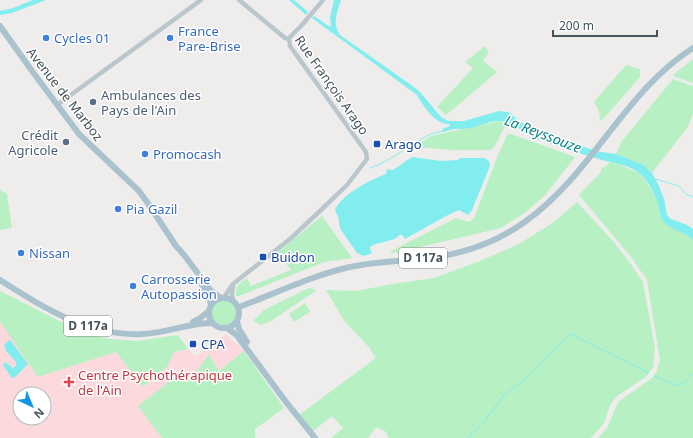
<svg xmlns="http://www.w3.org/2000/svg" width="693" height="438" font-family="'Noto Sans',sans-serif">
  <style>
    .medical { fill: #fbd9dd; fill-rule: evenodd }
    .green { fill: #b7f0c2 }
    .water { fill: #82edef }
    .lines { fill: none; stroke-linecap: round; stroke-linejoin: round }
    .stream { stroke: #82edef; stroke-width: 1 }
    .minor { stroke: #b9c7cc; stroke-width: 4.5 }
    .major { stroke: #aac2cd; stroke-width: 6 }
    .shop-dot { fill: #3f7fe0; stroke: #fff; stroke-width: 1.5 }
    .service-dot { fill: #5c6f8a; stroke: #fff; stroke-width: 1.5 }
    .transit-dot { fill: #1a4fb4; stroke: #fff; stroke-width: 1.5 }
    .health-dot { fill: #e0444e; stroke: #fff; stroke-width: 1.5 }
    .labels { text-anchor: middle; stroke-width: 3; stroke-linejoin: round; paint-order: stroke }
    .shield { fill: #fff; stroke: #7c878c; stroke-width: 1 }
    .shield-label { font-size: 12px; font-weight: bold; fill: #44545a }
    .shop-label { font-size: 13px; fill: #366cbe; stroke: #fff; text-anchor: start }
    .street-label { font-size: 13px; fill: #44545a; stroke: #fff }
    .service-label { font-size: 13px; fill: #4e5e75; stroke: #fff; text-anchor: start }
    .transit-label { font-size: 13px; fill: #164399; stroke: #fff; text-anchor: start }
    .health-label { font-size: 13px; fill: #be3a42; stroke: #fff; text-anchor: start }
    .water-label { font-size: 14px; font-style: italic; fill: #098284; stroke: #fff }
  </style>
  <rect width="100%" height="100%" fill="#efecec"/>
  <path class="medical" d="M0 323 116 352 143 387 167 367 174 352 188 349 195 357 226 334 244 351 219 371 209 356 205 360 194 375 189 377 185 376 138 406 162 438H0ZM20 394H44V418H20Z"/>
  <path class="green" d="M485 46 489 52 483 61 497 72 446 115 437 107 473 68 465 62Z
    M693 59V83L673 76V75Z
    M626 65 640 69V77L605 117 600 121 599 111 594 102Z
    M673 79 693 86V114L687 128 652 173 644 165 616 154 621 142Z
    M499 121 507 122 495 146 491 150H451L414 147 431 136Z
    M508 133 575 157 546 194 526 212 501 228 390 254 393 250 456 218 469 222 474 218 498 155Z
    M611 161 639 173 646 181 655 196 658 202 659 214 669 226 685 233 693 240V438H598L607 428 618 402 652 378 657 371 660 360 647 280 631 257 579 195 601 172V168L605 167Z
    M0 190 7 194 12 228 0 230Z
    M577 202 612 240 628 260 643 282 655 349 653 367 646 377 617 396 610 405 604 423 591 438H389L385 431 376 427 368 438H331L343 428 332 416 312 432 299 415 376 358 368 346 345 322 326 290 356 291 393 284 434 278 480 261 519 244 554 222Z
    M322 216 352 258 324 262 239 296H236C235 286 240 283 247 278L251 286 291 270 278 252Z
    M309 288 317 290 271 321 261 325 253 321 264 310Z
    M0 291 81 332 110 339 137 341 178 335 188 349 174 352 167 367 143 387 116 352 38 377 1 323H0Z
    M212 313a12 12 0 1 1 24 0a12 12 0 1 1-24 0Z
    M305 303 310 312 294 322 289 314Z
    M244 351 284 408 255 429V438H162L138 406 180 373 189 377C198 373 202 362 209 355L219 371Z"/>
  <path class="water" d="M33 0H46L12 13 0 15V11L13 8Z
    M289 0H294L308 12 306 15Z
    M334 0H341C337 12 332 24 340 35L414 87 420 92 441 117 448 121H464L499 111 508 112 525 125 538 130 587 148 601 152 616 154 644 165 652 173 659 186 664 199 667 215 671 219 687 225 693 229V240C684 231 668 229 663 221 659 215 659 210 658 203 655 194 647 179 639 173 628 164 611 163 599 159 577 153 556 145 535 138 524 133 513 122 500 121 491 120 480 126 471 128 465 129 461 129 456 129 452 129 447 131 444 132L442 129 450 126 449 124C436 125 423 106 417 95L312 18 314 16 330 27 331 25 330 17Z
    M412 157 441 161 457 160 461 158H485L489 161 490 166 472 210 468 215 459 210 446 216 405 239 402 235H399C395 242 379 241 370 247V249L372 253 364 256 357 253 341 230 339 224V219L335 210C342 194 370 180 386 174L387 169 393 170Z
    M9 340 11 341 28 364 14 378 11 377 3 365 5 362 13 368 16 366V362L6 351 4 345Z"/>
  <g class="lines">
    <path class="stream" d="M370 168C392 161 408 145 429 135 433 133 439 132 444 131
      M655 179 679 186 686 194 693 197
      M654 376 678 386 682 384 693 374
      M468 438 483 423 504 395 527 378 570 334 649 373"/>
    <path class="minor" d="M239 0 285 38 289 39
      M289 39 290 37 302 25 323 0
      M57 105 201 0
      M224 297 233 284 290 239 320 211 347 185 367 159 366 152 290 46 289 39
      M233 300 232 294 233 286"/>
    <path class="major" d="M0 26 32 71 79 134 139 191 147 202 176 246 184 255 212 292 221 298
      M0 280C43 308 90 337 143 334 167 333 189 323 212 323
      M202 285 210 299 211 305
      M209 313a15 15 0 1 1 30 0a15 15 0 1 1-30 0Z
      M239 307C274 294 313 275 350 267 378 261 408 261 437 257 468 252 500 240 526 221 592 174 625 91 693 48
      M237 321 239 329 247 342
      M193 322 199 319 209 311
      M227 328 234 333 238 337 286 402 315 438"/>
  </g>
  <g class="shop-dot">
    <circle cx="46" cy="38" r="4"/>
    <circle cx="170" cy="38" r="4"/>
    <circle cx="145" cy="154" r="4"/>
    <circle cx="118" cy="209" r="4"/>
    <circle cx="21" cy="253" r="4"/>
    <circle cx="133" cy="286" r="4"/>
  </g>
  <g class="service-dot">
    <circle cx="93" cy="102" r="4"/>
    <circle cx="66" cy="142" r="4"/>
  </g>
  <g class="transit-dot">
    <rect x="373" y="140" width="8" height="8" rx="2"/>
    <rect x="259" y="253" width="8" height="8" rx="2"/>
    <rect x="189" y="340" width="8" height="8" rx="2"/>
  </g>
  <path class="health-dot" d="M67 376h4v4h4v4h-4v4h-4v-4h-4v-4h4z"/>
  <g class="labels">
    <g class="shield">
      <rect x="399" y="248" width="48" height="20" rx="3"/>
      <rect x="64" y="316" width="48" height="20" rx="3"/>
    </g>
    <g class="shield-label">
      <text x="423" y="262">D 117a</text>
      <text x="88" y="330">D 117a</text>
    </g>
    <g class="shop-label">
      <text x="178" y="36">France<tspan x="178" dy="15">Pare-Brise</tspan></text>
      <text x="54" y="43">Cycles 01</text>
      <text x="153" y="159">Promocash</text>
      <text x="126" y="214">Pia Gazil</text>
      <text x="29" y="258">Nissan</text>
      <text x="141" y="284">Carrosserie<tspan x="141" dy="15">Autopassion</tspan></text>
    </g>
    <g class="street-label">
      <text transform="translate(332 85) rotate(55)" y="5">Rue François Arago</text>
      <text transform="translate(65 94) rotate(52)" y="5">Avenue de Marboz</text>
    </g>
    <g class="service-label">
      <text x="101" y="100">Ambulances des<tspan x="101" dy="15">Pays de l'Ain</tspan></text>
      <text x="58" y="140" text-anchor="end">Crédit<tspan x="58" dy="15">Agricole</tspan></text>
    </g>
    <g class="transit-label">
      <text x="385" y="149">Arago</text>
      <text x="271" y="262">Buidon</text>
      <text x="201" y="349">CPA</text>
    </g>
    <g class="health-label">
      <text x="78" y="380">Centre Psychothérapique<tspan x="78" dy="15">de l'Ain</tspan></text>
    </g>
    <g class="water-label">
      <text transform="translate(543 134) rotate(21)" y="5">La Reyssouze</text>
    </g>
  </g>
  <g transform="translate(32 406) rotate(136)"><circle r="19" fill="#ffffff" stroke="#b4bbbd"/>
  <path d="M0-3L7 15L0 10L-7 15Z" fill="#1195e4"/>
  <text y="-6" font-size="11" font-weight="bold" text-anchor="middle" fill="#44545a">N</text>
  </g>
  <path d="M553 30v6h104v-6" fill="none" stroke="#44545a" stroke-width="2"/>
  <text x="559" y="30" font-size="12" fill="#44545a" stroke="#ffffff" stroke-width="3" paint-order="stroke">200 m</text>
</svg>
